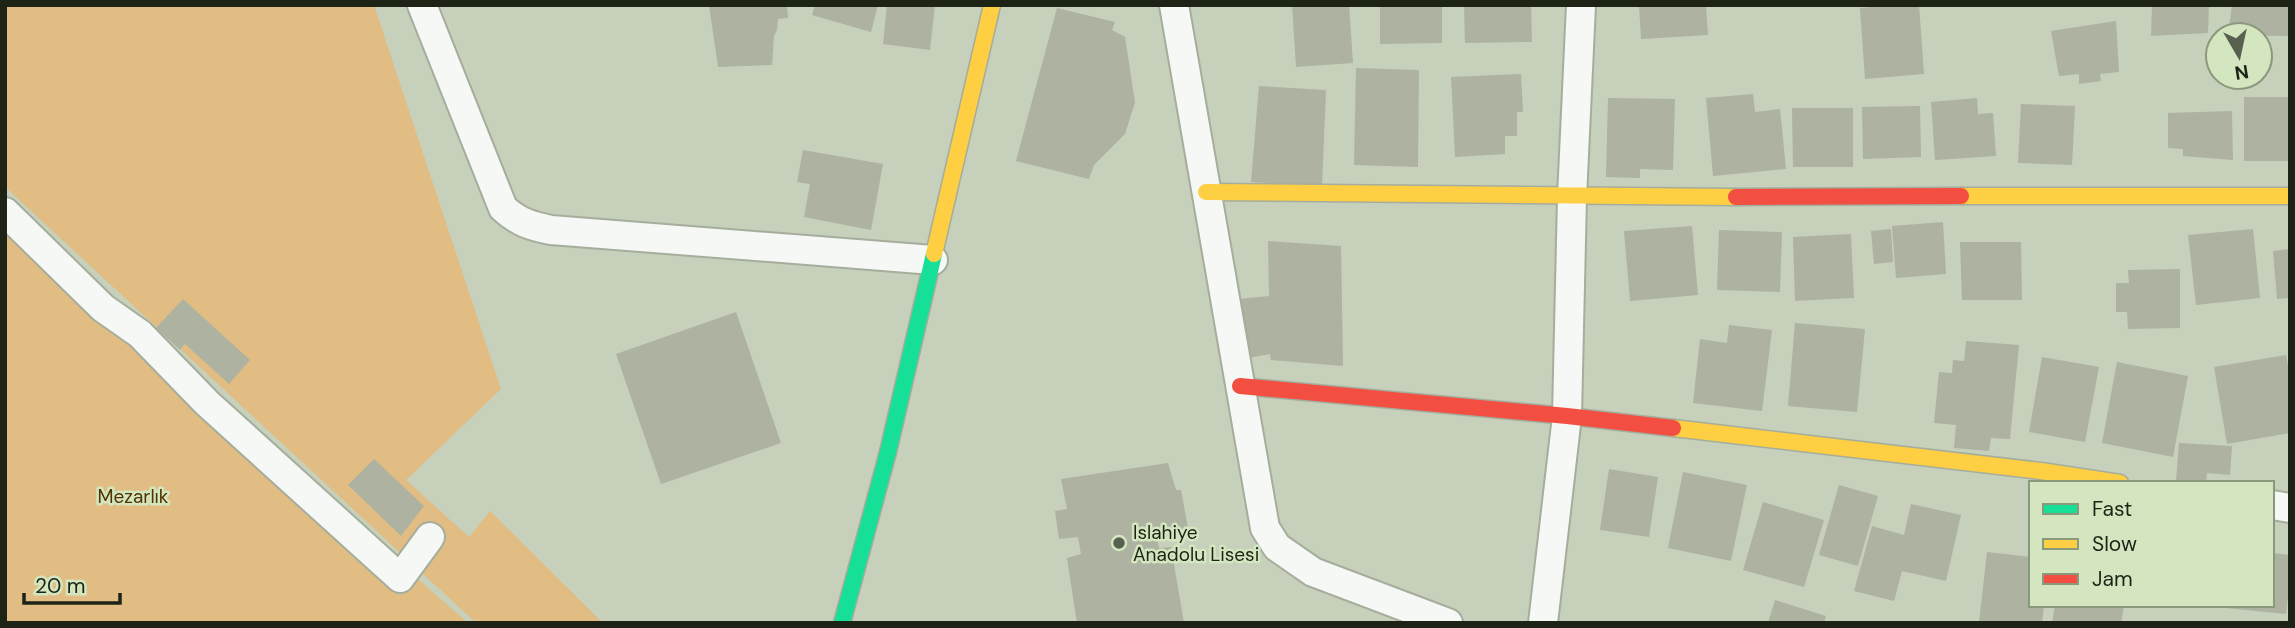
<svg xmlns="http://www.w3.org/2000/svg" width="2295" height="628" font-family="'DM Sans',sans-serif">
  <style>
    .green { fill: #e2bd83 }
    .building { fill: #adb2a1 }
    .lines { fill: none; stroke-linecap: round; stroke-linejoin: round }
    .street-casing { stroke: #a5ad9c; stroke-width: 32 }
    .fast-casing { stroke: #a5ad9c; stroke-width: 19 }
    .slow-casing { stroke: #a5ad9c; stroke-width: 19 }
    .jam-casing { stroke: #a5ad9c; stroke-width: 19 }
    .street { stroke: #f6f8f5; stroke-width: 28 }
    .fast { stroke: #16e098; stroke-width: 16 }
    .slow { stroke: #ffcf43; stroke-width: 16 }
    .jam { stroke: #f24e42; stroke-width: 16 }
    .poi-dot { fill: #58604f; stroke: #d3e6bf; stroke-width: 2.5 }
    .labels { text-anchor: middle; stroke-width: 5; stroke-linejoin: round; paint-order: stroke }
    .park-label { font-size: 19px; fill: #543100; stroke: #d3e6bf }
    .poi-label { font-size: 19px; fill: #1d2315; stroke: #d3e6bf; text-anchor: start }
  </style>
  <rect width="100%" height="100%" fill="#c6d0bb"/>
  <path class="green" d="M5 5H374L501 389 406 480 469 537 490 511 603 623H476L5 187Z
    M5 215 468 623H5Z"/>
  <path class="building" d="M709 5H787L788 18 778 19 777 30 774 36 772 65 718 67Z
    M815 5H878L871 32 812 15Z
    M887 5H935L930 50 883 44Z
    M1292 5H1349L1353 63 1296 67Z
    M1380 5H1442V43L1380 44Z
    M1464 5H1531L1532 42 1465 43Z
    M1639 5H1706L1708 35 1641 39Z
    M1895 5H1919L1924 74 1865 79 1860 8Z
    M2152 5H2209L2208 33 2151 36Z
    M2232 5H2290V36L2228 35Z
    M1057 8 1115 22 1112 30 1125 37 1135 102 1125 134 1094 165 1089 179 1016 161Z
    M2116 21 2119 72 2100 74 2101 81 2079 84V74L2059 76 2051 31Z
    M1356 68 1419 70 1418 167 1354 165Z
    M1521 74 1523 112H1517V136H1505V154L1455 157 1451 77Z
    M1259 86 1326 90 1322 186 1251 182Z
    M1753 94 1755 112 1780 109 1786 169 1713 176 1706 98Z
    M2244 97H2290V161H2244Z
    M1608 98 1675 99 1673 170 1640 169V178L1606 177Z
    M1977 98 1978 114 1993 113 1996 156 1935 160 1931 102Z
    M2021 104 2075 106 2072 165 2018 163Z
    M1920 106 1921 157 1863 159 1862 107Z
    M1792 108H1853V167H1793Z
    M2232 111 2233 160 2183 156V149L2168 148V113Z
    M803 150 883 164 871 230 804 217 810 184 797 182Z
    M1943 222 1946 274 1896 278 1892 226Z
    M1692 226 1698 295 1630 301 1624 231Z
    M1891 229 1893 262 1874 264 1871 231Z
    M2253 229 2260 298 2196 305 2188 235Z
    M1719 230 1782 232 1780 292 1717 290Z
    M1851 234 1854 298 1795 301 1793 237Z
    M1268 241 1341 246 1343 366 1271 360 1270 354 1248 358 1239 299 1269 296Z
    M1960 242H2021L2022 300H1962Z
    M2290 249V298L2277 299 2273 251Z
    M2180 269V328L2128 329 2127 312H2116V283H2129L2128 270Z
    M183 299 250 360 229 384 185 344 180 350 156 328Z
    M736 312 781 443 661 484 616 354Z
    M1795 323 1865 329 1857 412 1788 406Z
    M1729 325 1772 330 1762 411 1693 403 1700 339 1727 343Z
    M1966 341 2019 345 2010 439 1991 438 1989 451 1954 448 1956 425 1934 423 1939 372 1952 373 1953 360 1964 361Z
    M2286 355 2290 376V433L2227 444 2214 367Z
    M2042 357 2099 367 2085 442 2029 432Z
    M2117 362 2188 376 2173 457 2102 443Z
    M2179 443 2232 446 2230 475 2207 473 2206 483 2176 482Z
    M374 459 424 506 401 536 348 485Z
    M1168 463 1176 490H1181L1189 534 1157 539 1159 548 1171 547 1184 623H1077L1067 558 1081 554 1078 537 1059 539 1055 511 1067 509 1061 479Z
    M1609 469 1658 477 1649 537 1600 530Z
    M1683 472 1747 485 1731 561 1668 548Z
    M1839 485 1878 496 1858 566 1819 555Z
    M1763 502 1824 520 1804 587 1743 570Z
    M1911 504 1961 515 1946 581 1902 571 1894 601 1854 591 1872 526 1904 535Z
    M1987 552 2031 557V605H2044L2042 623H1979Z
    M2272 553 2290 555V579L2286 614 2226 608V605H2272Z
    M1775 600 1826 616 1824 623H1768Z
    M2055 605H2124L2121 623H2052Z"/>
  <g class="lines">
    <g class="street-casing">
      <path id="street" d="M422 5 503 208C518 222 531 226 551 230L933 260
        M1174 5 1265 528 1277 547 1313 572 1448 623
        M5 212 103 308 140 334 207 403 400 578 430 537
        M2272 505 2290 508
        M1543 623 1567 416 1572 197 1581 5"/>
    </g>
    <g class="fast-casing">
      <path id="fast" d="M842 623 888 452 934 254"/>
    </g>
    <g class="slow-casing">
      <path id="slow" d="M1206 192 1736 197
        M1961 196H2290
        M934 254 992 5
        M1673 428 2041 471 2120 483"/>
    </g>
    <g class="jam-casing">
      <path id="jam" d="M1736 197 1961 196
        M1240 386 1567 416 1673 428"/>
    </g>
    <use href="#street" class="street"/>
    <use href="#fast" class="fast"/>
    <use href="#slow" class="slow"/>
    <use href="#jam" class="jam"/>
  </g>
  <circle class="poi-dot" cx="1119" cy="543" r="7"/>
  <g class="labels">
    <g class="park-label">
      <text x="133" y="503">Mezarlık</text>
    </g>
    <g class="poi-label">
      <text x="1133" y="539">Islahiye<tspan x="1133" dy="22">Anadolu Lisesi</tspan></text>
    </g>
  </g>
  <rect width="2295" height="628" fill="none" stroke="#1d2315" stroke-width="14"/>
  <rect x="2029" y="481" width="245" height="126" fill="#d3e6bf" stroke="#8a987b" stroke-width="2"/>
  <rect x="2043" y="504" width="35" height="10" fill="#16e098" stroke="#8a987b" stroke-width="2"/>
  <text x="2092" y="516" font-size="21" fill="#1d2315">Fast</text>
  <rect x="2043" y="539" width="35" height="10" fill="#ffcf43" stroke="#8a987b" stroke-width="2"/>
  <text x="2092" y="551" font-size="21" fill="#1d2315">Slow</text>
  <rect x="2043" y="574" width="35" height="10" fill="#f24e42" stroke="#8a987b" stroke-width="2"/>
  <text x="2092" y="586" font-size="21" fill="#1d2315">Jam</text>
  <g transform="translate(2239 56) rotate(171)"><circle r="33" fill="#d3e6bf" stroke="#8a987b" stroke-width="2"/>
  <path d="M0-5L12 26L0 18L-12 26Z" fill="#58604f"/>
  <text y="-10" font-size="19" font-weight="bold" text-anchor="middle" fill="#1d2315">N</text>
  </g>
  <path d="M24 593v10h96v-10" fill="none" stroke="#1d2315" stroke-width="3.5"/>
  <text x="35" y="593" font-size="21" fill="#1d2315" stroke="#d3e6bf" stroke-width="5" paint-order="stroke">20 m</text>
</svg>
